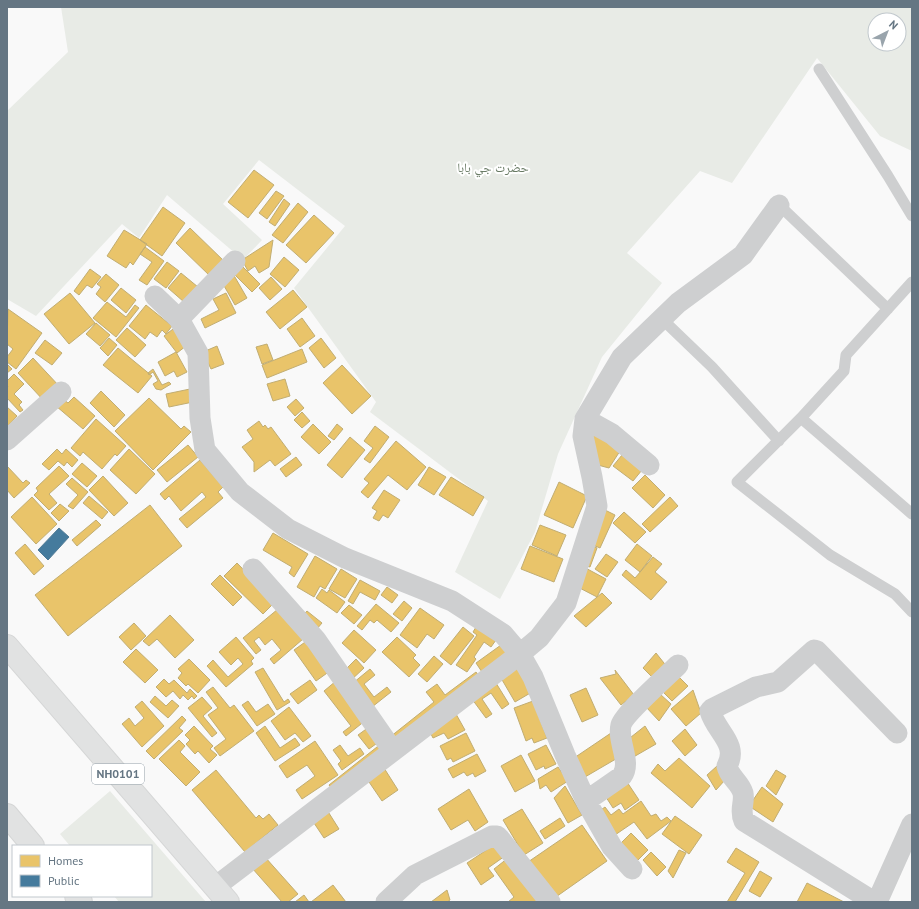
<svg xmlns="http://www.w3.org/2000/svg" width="919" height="909" font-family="'PT Sans','Noto Naskh Arabic',sans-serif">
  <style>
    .green { fill: #e8ebe6; fill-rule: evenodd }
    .homes { fill: #e9c46a; stroke: #c1ad72 }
    .public { fill: #457b9d; stroke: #4f7a95 }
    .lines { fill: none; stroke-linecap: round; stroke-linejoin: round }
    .highway-casing { stroke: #d5d6d6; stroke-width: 24 }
    .lane { stroke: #cecfd0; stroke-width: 11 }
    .street { stroke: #cecfd0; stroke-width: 21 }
    .highway { stroke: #e1e2e2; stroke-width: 22 }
    .labels { text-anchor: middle; stroke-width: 4; stroke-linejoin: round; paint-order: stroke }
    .shield { fill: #fff; stroke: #939fa8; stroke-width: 1 }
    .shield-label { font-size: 12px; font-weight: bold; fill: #657683 }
    .park-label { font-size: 13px; fill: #687a64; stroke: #fff }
  </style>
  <rect width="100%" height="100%" fill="#f9f9f9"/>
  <path class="green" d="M61 7H912V151L880 136 817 58 732 183 700 171 627 253 662 283 602 357 558 454 535 532 500 599 455 572 488 501 370 412 376 402 294 288 345 226 259 160 223 204 262 240 243 260 167 195 139 238 122 224 36 316 7 299V111L68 52ZM875 20H899V44H875Z
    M110 791 206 902H119L114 896H151V846H70L60 834Z"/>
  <path class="homes" d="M254 170 274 185 248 218 228 202Z
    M276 191 284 196 267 219 259 213Z
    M284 199 290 204 275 226 269 222Z
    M298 203 308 212 283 243 272 235Z
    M163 207 185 223 162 256 140 240Z
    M314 215 334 233 306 263 286 245Z
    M190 228 226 263 211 277 176 243Z
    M124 230 147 244 133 265 130 262 126 268 107 256Z
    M273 240 269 267 259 273 255 266 248 271 242 260Z
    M145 247 164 261 147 285 139 280 152 262 140 254Z
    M284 257 299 270 285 287 270 274Z
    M167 262 179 271 166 288 154 279Z
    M240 264 260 284 252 292 232 272Z
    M90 269 101 277 92 288 87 285 79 295 74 291Z
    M232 272 247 298 235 305 223 284Z
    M181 273 198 287 184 302 168 288Z
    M106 274 119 285 105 302 96 294 101 287 97 284Z
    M271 277 282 289 270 300 259 288Z
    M121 288 136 300 126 313 111 300Z
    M293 290 307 307 280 329 266 312Z
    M70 293 95 323 69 344 44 314Z
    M226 293 236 313 205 328 201 319 219 310 213 299Z
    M107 302 126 317 135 305 139 308 116 337 93 318Z
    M146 305 172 326 166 334 162 330 157 337 150 332 145 339 129 326Z
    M8 309 42 333 16 369 7 362V357L13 349 7 344Z
    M302 318 315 336 300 347 287 329Z
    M96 323 110 335 100 346 86 334Z
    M127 328 146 345 135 357 116 340Z
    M173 329 186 346 177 353 164 336Z
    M109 338 117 345 108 356 100 348Z
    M321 338 336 358 324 368 309 348Z
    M45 340 62 353 52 365 35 353Z
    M267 344 273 360 262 364 256 347Z
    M217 346 224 364 211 369 203 352Z
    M118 348 152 376 138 393 103 365Z
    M302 349 307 362 267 378 262 365Z
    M176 352 187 372 177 377 174 371 165 376 158 362Z
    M33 358 60 387 45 402 18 373Z
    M7 364 12 369 7 373Z
    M342 365 371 396 352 414 323 383Z
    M153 369 162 385 169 382 171 384 161 390 156 389 153 384 158 381 153 372 149 375 148 373Z
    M14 374 24 384 14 394 22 402 19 405 23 410 20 412 7 398V388L8 386 7 385V381Z
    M285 379 290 396 273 401 267 384Z
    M190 389 193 402 169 407 166 394Z
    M101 391 125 415 114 427 90 403Z
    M74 397 95 416 83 429 56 406 63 399 68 403Z
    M149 398 181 429 184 426 191 432 153 470 115 431Z
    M296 399 304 408 295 416 287 407Z
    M7 407 17 416 7 427Z
    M302 412 310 421 302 428 294 420Z
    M96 419 126 446 117 456 115 454 102 469 83 452 80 456 71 448Z
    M259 421 263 427 265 425 268 429 271 427 291 454 275 466 270 460 254 472V462L242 447 253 439 247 430Z
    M313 424 331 442 319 454 301 437Z
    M337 424 343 429 334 440 328 436Z
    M375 426 389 437 370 463 364 459 373 448 364 441Z
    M592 432 620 451 609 468 594 464Z
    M350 437 365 450 342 478 327 465Z
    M396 441 426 467 407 490 388 475 368 498 361 492 369 483 364 479Z
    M188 445 198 457 167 482 157 470Z
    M57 449 62 454 66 449 78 460 72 467 67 462 64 466 58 461 49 470 42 464Z
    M129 449 155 474 136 494 110 470Z
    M622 455 642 470 633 481 613 466Z
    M296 457 302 465 286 477 280 469Z
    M200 460 223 487 218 492 223 498 187 528 179 519 206 497 202 492 181 511 169 496 165 500 160 494Z
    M82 463 97 476 87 487 72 474Z
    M7 466 23 483 26 480 30 483 14 498 7 490Z
    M59 466 69 476 49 494 57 503 49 510 34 495 38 491 36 488Z
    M429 467 446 477 434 495 418 485Z
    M645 475 665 495 653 508 632 488Z
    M103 476 128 503 114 516 89 490Z
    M451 477 484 497 473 516 439 495Z
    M72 478 88 492 73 509 68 506 78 495 66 484Z
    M559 482 587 496 573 528 544 515Z
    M384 490 400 500 388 518 383 515 379 521 373 518 377 511 372 508Z
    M89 496 108 512 102 519 83 503Z
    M32 497 57 524 36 544 11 517Z
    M670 497 678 506 650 532 642 524Z
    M60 504 69 511 59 521 51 513Z
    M150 505 182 546 68 636 35 595Z
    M603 509 615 515 600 548 588 543Z
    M624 512 646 532 635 543 613 523Z
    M96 520 101 525 77 546 72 540Z
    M540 525 566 535 557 556 532 545Z
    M273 533 308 554 294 577 289 573 292 567 263 550Z
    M25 544 44 566 34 575 15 553Z
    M588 544 597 548 590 567 581 564Z
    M637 544 652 556 640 572 625 560Z
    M530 546 563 559 554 582 521 569Z
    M606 554 618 562 607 577 595 569Z
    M315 556 337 569 325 589 320 586 314 597 297 587Z
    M653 557 662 564 655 572 667 582 651 600 622 575 626 570 635 578Z
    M237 563 275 602 263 614 224 576Z
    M580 565 606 579 597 597 572 584Z
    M341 569 357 579 345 598 329 589Z
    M220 575 242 597 233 606 211 584Z
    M360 580 380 591 375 600 360 592 353 604 348 601Z
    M387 587 398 595 392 603 381 595Z
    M322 589 327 593 329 590 345 602 337 613 316 598Z
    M602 593 612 603 586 627 574 616Z
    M404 601 412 608 402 621 393 614Z
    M376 604 399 623 391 632 377 620 374 623 370 620 362 630 357 626Z
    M349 605 362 615 354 624 341 613Z
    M420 608 444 625 434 639 427 634 417 648 400 635Z
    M278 609 303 639 274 664 270 659 281 650 272 639 265 645 259 637 254 641 261 650 256 654 243 638Z
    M307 611 322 623 316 630 301 617Z
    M170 615 194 640 175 658 157 639 149 646 143 641Z
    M134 623 146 636 131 650 119 637Z
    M463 627 474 636 451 665 440 656Z
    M476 627 496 640 491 647 484 642 474 657 476 659 467 672 456 665 477 635 473 632Z
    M354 630 376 650 364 663 342 643Z
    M236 637 254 658 251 661 253 664 226 687 207 666 213 660 228 677 243 664 238 658 231 665 219 652Z
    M397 637 416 655 413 658 420 665 409 677 382 652Z
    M308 640 330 671 316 681 294 650Z
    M501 645 507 654 482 672 476 663Z
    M136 649 158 670 145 683 123 662Z
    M656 653 668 668 656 681 643 668Z
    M434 656 443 664 427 682 418 674Z
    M189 659 210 680 198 693 188 684 186 686 178 678 182 673 178 669Z
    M356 659 364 668 349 682 341 674Z
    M263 668 284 702 288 699 290 702 277 710 255 672Z
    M518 668 532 692 515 702 501 678Z
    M370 669 375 675 364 684 374 697 387 687 391 692 372 707 353 683Z
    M615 670 634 695 621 705 600 678 616 674Z
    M476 672 481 679 396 745 390 737 434 702 426 692 437 684 445 695Z
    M677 675 688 686 672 701 661 690Z
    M164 679 169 684 174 680 187 693 190 689 197 696 194 699 192 696 188 700 183 695 180 699 173 691 166 697 156 687Z
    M310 680 317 690 298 704 290 694Z
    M336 681 366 720 346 736 343 732 351 726 324 691Z
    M496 683 509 704 502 709 491 693 482 699 492 714 486 718 472 699Z
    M213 687 230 708 234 705 254 731 220 756 214 748 226 739 208 715 218 708 206 692Z
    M586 688 598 715 582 722 570 695Z
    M693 690 701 713 686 726 671 709Z
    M660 694 671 704 659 721 646 707Z
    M155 696 166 706 172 700 179 706 168 718 150 702Z
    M202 697 212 708 203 716 217 733 212 737 188 708Z
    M142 701 164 726 142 747 122 724 129 718 135 726 144 718 135 707Z
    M248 701 256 712 268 704 275 714 257 726 242 705Z
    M533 701 547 738 534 743 532 738 526 741 514 708Z
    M289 707 311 736 303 742 295 733 285 740 271 721Z
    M456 714 465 730 448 739 444 733 433 738 428 728Z
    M182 716 186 720 179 728 183 731 154 759 146 751Z
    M194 726 213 746 210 749 217 755 209 763 198 751 195 754 186 744 190 740 185 735Z
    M265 726 280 748 295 738 300 745 275 761 256 733Z
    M645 726 656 744 630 759 626 741Z
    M369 727 380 741 369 749 358 735Z
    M685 729 697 745 685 756 672 741Z
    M466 733 475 751 453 762 451 758 447 760 440 746Z
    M611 733 621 756 585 777 574 758Z
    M179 740 185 746 180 752 200 772 186 786 159 759Z
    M315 741 338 775 302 799 296 790 315 776 307 765 287 778 279 766Z
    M382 743 387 750 334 792 329 785Z
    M340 745 348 756 360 748 364 754 342 770 338 764 341 761 333 750Z
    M546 745 556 764 545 769 544 766 536 770 528 754Z
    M477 754 486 771 475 777 473 773 467 776 464 772 453 778 448 769Z
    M521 755 535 781 515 792 501 766Z
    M679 758 710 786 692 808 651 773 658 764 665 771Z
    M717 766 725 780 716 790 707 775Z
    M558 767 568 781 551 792 546 785 540 789 538 779Z
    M384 768 398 790 382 801 367 779Z
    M216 770 256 818 259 815 263 819 269 814 278 825 245 852 192 790Z
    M776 770 786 776 776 795 766 786Z
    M625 779 639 800 625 810 621 803 613 808 604 794Z
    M565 786 582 815 568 823 554 798Z
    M762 787 783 804 773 822 749 806Z
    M469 789 488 822 475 831 468 820 451 830 438 809Z
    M641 801 651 816 656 814 661 821 667 817 671 821 647 839 634 822 615 835 598 812 605 807 611 815 619 809 623 814Z
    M522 809 543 843 524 855 503 820Z
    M327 810 339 829 324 838 312 820Z
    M675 816 702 835 689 854 662 834Z
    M560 818 565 826 545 839 540 831Z
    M582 825 607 861 553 899 528 862Z
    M631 833 648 850 637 861 620 844Z
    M497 843 505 856 488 868 494 876 481 885 467 863Z
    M736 848 759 862 735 902H727L745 873 727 862Z
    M679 850 686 853 673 878 668 871Z
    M651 852 666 867 657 876 643 860Z
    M265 857 298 894 288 902H282L252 868Z
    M508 858 539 899 535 902H508L514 897 494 869Z
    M760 871 772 878 760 897 749 891Z
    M807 883 844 902H797Z
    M333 885 346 902H311Z
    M447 890 450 900 447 902H431Z
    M304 895 309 902H295Z"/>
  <path class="public" d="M59 528 69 537 48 560 38 550Z"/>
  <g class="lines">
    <g class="highway-casing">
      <path id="highway" d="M7 646 228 902
        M7 815 33 846
        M76 896 81 902"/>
    </g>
    <path class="lane" d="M819 69 888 176 912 216
      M779 205 888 309
      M912 282 846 355 844 371 801 418 737 482 830 555 895 594 912 612
      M661 318 712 367 779 441
      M801 418 912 514"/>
    <path class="street" d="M155 296 179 319 198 353 200 418 205 450 240 492 288 529 345 558 452 601 503 634 520 654 533 677 565 755 586 801 612 847 632 869
      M179 319 235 261
      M585 419 612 434 649 465
      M7 440 61 392
      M253 569 316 640 393 751
      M586 801 622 776C632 762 617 742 621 725 624 714 667 676 678 665
      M215 887 520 654 539 638 566 603 597 506 592 477 583 436 585 419 622 357 678 303 743 255 779 205
      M386 902 415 875 492 836H497L500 839 550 902
      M874 902 744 821C739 810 745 803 743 793 740 782 729 777 727 766 739 744 716 732 710 711L712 709 756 687 778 682 814 650 817 651 897 733
      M877 902 912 824"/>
    <use href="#highway" class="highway"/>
  </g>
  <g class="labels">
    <rect class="shield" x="92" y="764" width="52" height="20" rx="3"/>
    <g class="shield-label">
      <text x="118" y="778">NH0101</text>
    </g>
    <g class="park-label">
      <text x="493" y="172">حضرت جي بابا</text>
    </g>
  </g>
  <rect width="919" height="909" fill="none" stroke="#657683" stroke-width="16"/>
  <rect x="12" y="845" width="140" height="52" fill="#ffffff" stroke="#c1c8cd"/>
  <rect x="20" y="855" width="20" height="12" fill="#e9c46a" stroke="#c1c8cd"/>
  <text x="48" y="865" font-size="12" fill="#657683">Homes</text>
  <rect x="20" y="875" width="20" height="12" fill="#457b9d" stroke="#c1c8cd"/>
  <text x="48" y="885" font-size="12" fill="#657683">Public</text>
  <g transform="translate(887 32) rotate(42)"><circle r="19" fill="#ffffff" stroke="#c1c8cd"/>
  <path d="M0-3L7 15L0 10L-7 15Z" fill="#99a4ac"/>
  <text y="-6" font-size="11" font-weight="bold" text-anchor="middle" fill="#657683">N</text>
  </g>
</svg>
